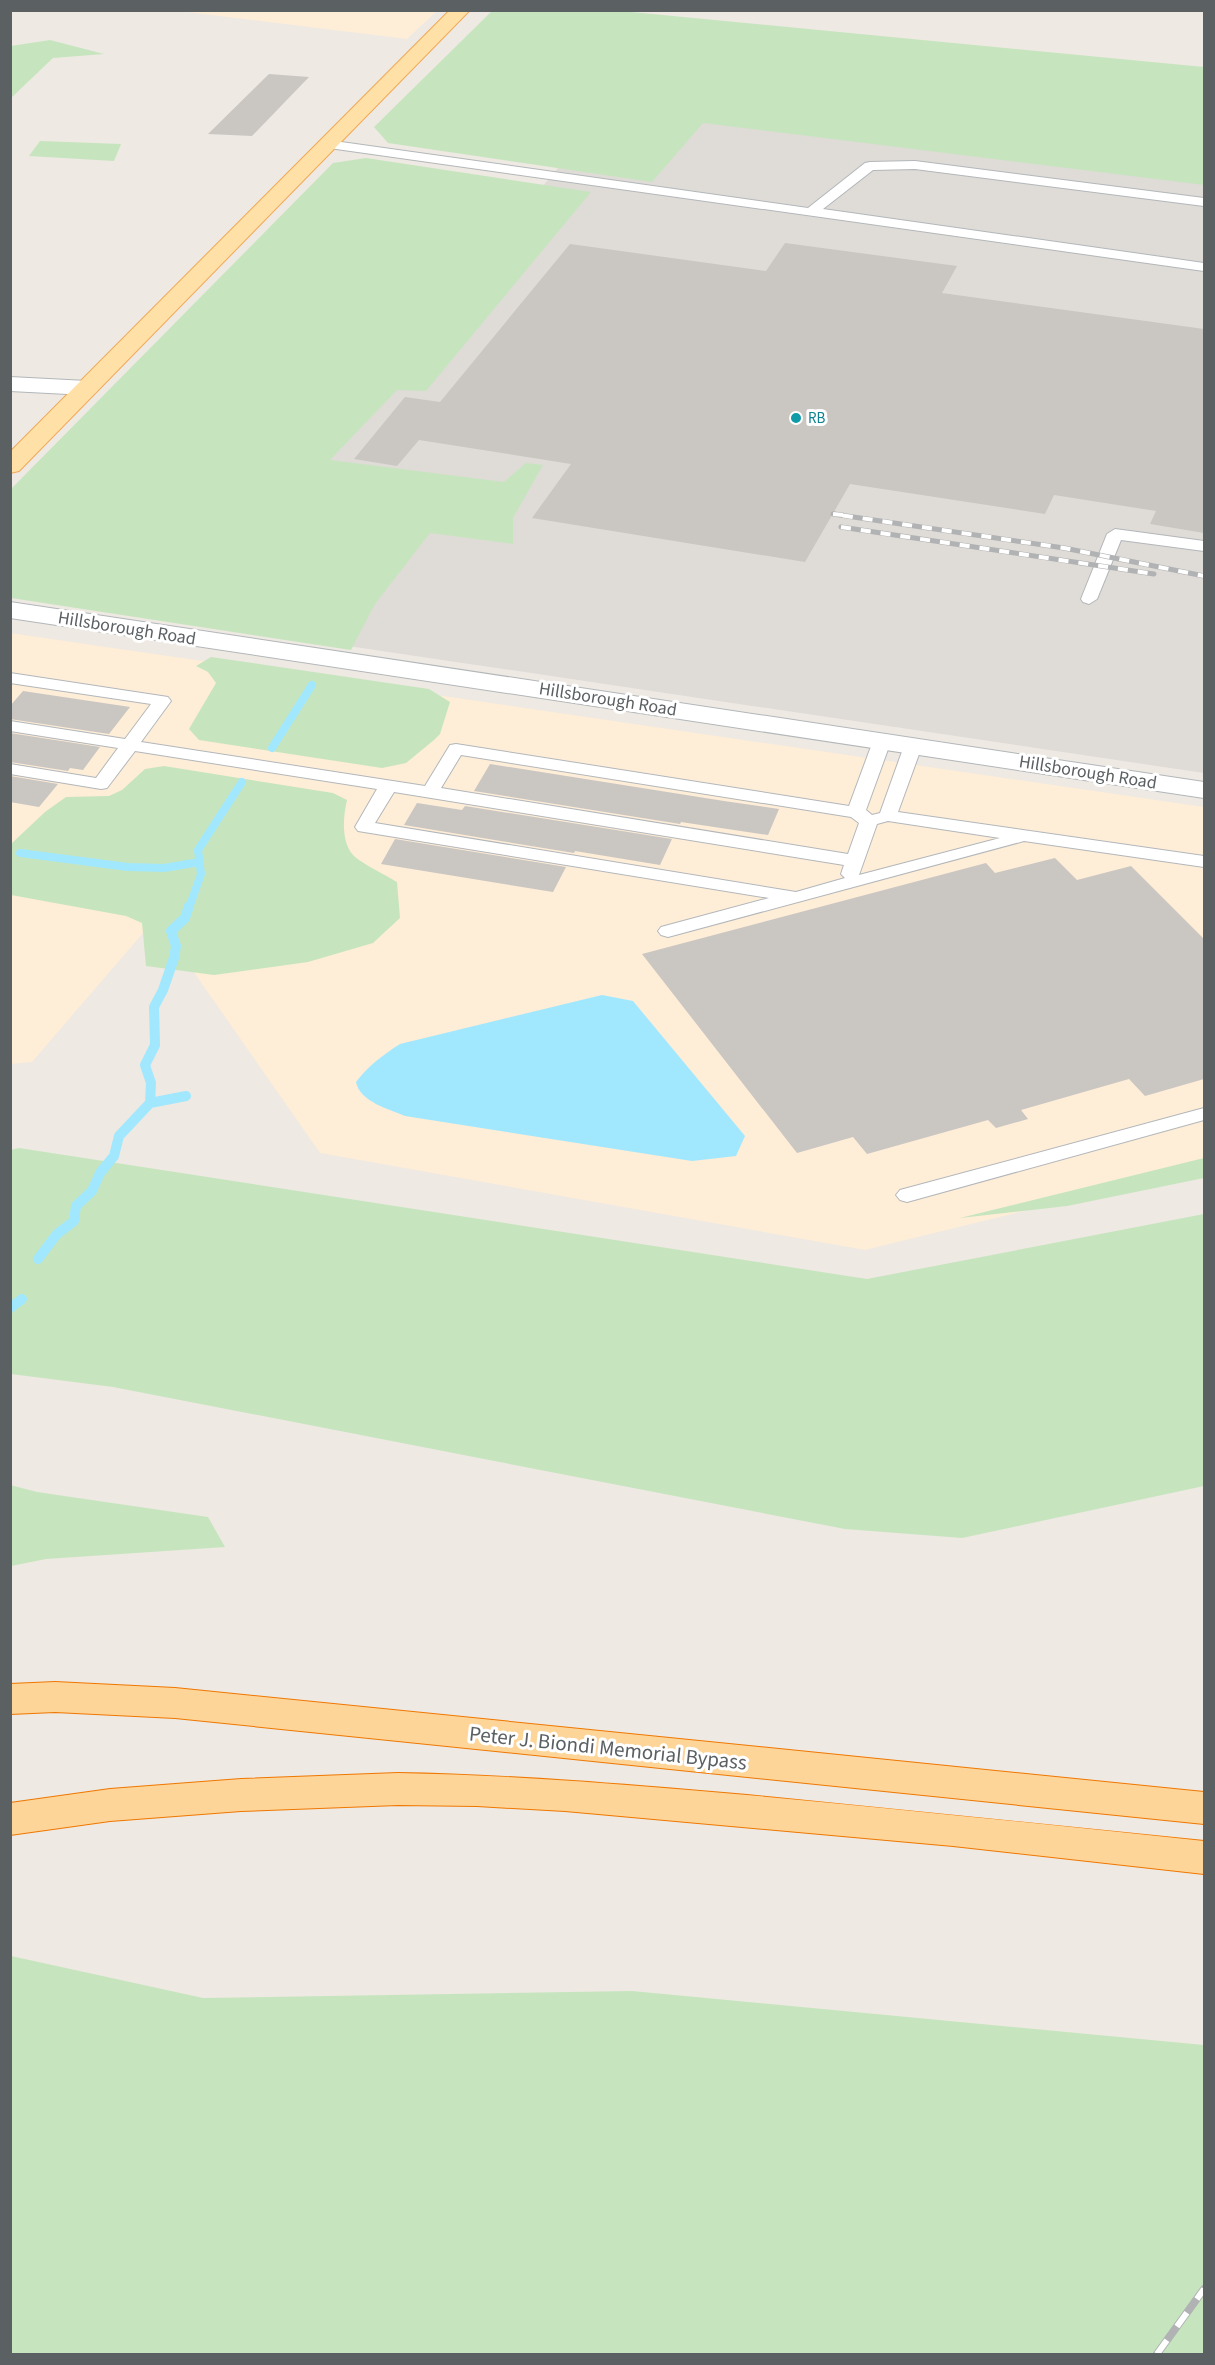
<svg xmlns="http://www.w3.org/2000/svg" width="1215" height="2365" font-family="'Source Sans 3',sans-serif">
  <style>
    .commercial { fill: #feedd7 }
    .industrial { fill: #dfdbd7 }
    .green { fill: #c6e5be }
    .water { fill: #a1e8ff }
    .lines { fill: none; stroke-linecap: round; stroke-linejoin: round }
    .stream-far1 { stroke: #a1e8ff; stroke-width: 8 }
    .stream { stroke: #a1e8ff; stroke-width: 10 }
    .building { fill: #cac6c2 }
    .service-casing { stroke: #b3b7ba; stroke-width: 2 }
    .minor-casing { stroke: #b3b7ba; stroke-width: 2 }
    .tertiary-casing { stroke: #b3b7ba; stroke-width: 2 }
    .primary-casing { stroke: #f1a958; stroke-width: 2 }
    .trunk-casing { stroke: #ef7700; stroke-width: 2 }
    .service { fill: #fff; fill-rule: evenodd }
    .minor { fill: #fff; fill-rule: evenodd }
    .tertiary { fill: #fff; fill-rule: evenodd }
    .primary { fill: #ffe0a6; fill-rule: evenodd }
    .trunk { fill: #fed598; fill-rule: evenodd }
    .rail-far1-casing { stroke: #b1b2b3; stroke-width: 5 }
    .rail-casing { stroke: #b1b2b3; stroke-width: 8 }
    .rail-far1 { stroke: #fff; stroke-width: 4; stroke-dasharray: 10; stroke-linecap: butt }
    .rail { stroke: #fff; stroke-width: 6; stroke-dasharray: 17; stroke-linecap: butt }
    .culture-dot { fill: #0f9aa8; stroke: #fff; stroke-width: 2 }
    .labels { text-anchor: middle; stroke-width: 6; stroke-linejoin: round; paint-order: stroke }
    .far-culture-label { font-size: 15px; fill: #0d838f; stroke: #fff; text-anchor: start }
    .street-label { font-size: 18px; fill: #5b6063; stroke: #fff }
    .near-street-label { font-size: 21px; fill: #5b6063; stroke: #fff }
  </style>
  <rect width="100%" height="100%" fill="#eee9e2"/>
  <path class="commercial" d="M179 11H437L407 39Z
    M10 633 1204 807V1167L865 1250 320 1153 156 918 32 1062 11 1064Z"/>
  <path class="industrial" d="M615 101 1204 171V773L174 620Z"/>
  <path class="green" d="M493 10 621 11 1204 67V185L703 123 652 182 388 143 374 127Z
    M50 40 104 54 53 58 11 98V46Z
    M40 141 121 144 114 161 29 156Z
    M366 158 591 192 426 391 397 390 330 460 504 482 526 463 543 465 513 518V544L430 533 375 604 351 650 11 598V489L333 163Z
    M211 657 429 689 450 702 440 734 434 740 406 763 382 768 199 740 189 729 216 683 208 672 196 666Z
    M164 766 333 793 347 800C343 817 341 841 353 855 362 864 386 875 397 882L400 918 373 943 308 962 214 975 146 966 142 923 126 916 11 895V844L45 812 66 797 109 796 122 790 145 769Z
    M19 1148 867 1279 1204 1214V1486L962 1538 845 1529 113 1387 11 1374 10 1150Z
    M1204 1158V1178L1067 1206 960 1218Z
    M10 1485 37 1492 208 1517 225 1547 46 1559 11 1566Z
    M11 1956 203 1998 632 1991 1204 2045V2354H11Z"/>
  <path class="water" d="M602 995 633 1001 745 1136 736 1156 692 1161 405 1116C389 1109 360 1102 356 1082 369 1065 383 1055 400 1044Z"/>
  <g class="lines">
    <path class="stream-far1" d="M272 748 312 685
      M20 853 128 867 164 868 199 862
      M189 908 201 874 198 850 242 782"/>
    <path class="stream" d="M150 1103 186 1096
      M38 1259 57 1234 74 1221 76 1206 92 1191 100 1173 114 1156 119 1136 150 1103 151 1083 145 1065 155 1045 154 1007 163 990 174 958 176 946 171 931 185 918 189 906
      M10 1308 22 1299"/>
  </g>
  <path class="building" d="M269 74 309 77 252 136 208 134Z
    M785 243 957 266 942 293 1204 329V533L1150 524 1156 511 1054 495 1045 514 850 484 805 562 532 518 571 464 419 440 397 466 354 459 405 397 440 402 570 244 766 271Z
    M23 691 130 707 109 734 10 719V706Z
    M10 733 100 747 83 770 70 768 68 771 10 762Z
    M490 764 724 801 779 809 768 835 681 822 680 824 474 791Z
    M10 776 58 784 39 807 10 802Z
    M417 803 462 810 465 806 672 839 660 865 575 851 574 853 404 825Z
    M395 839 566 867 553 892 381 864Z
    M1055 858 1077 880 1131 866 1204 939V1079L1145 1096 1129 1079 1021 1110 1028 1119 996 1128 988 1120 867 1154 853 1137 797 1153 642 954 986 863 995 873Z"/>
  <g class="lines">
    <g class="service-casing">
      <path id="service" d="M327 140 808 208 865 163 870 162 915 161 1204 198V206L915 169 873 170 823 209 1204 263V271L322 147 321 144 322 141Z
        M1115 529 1204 541V551L1121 540 1097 599 1089 604 1083 602 1081 599 1107 534Z
        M10 673 168 697 171 701 141 742 425 786 450 745 456 744 849 806 873 741 876 737H888L891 741 866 810 872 815 880 813 904 746 907 742H919L922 746 898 812 1204 856V867L1024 841 668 937 661 935 658 931 661 927 769 898 358 831 355 827 377 789 135 751 107 788 101 789 10 774V764L96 778 118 748 10 731V721L125 739 151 704 10 683ZM461 755 851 817 859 823 848 854 441 788ZM394 792 844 865 841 874 845 878 796 892 375 823ZM888 821 1000 838 859 875 877 824Z
        M1204 1108V1120L907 1202 900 1200 896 1195 900 1190Z"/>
    </g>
    <g class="minor-casing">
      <path id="minor" d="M10 377 87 381 95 383 99 388 95 393 87 395 10 391Z"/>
    </g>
    <g class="tertiary-casing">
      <path id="tertiary" d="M10 602 1204 782V798L10 618Z"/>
    </g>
    <g class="primary-casing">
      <path id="primary" d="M450 10H470L19 471 10 473V452Z"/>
    </g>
    <g class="trunk-casing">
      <path id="trunk" d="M55 1682 175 1688 1204 1792V1824L175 1718 55 1712 10 1714V1684Z
        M398 1773C515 1775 631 1785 747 1795 900 1809 1052 1825 1204 1841V1874L953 1846 565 1811 477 1806 398 1805 241 1811 110 1821 10 1835V1803L110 1789 241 1779Z"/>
    </g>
    <use href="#service" class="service"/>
    <use href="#minor" class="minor"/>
    <use href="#tertiary" class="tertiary"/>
    <use href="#primary" class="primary"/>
    <use href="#trunk" class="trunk"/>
    <g class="rail-far1-casing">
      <path id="rail-far1" d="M843 515 833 514 1064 548 1204 576
        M841 527 1154 574"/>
    </g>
    <g class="rail-casing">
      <path id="rail" d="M1157 2354 1204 2289"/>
    </g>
    <use href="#rail-far1" class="rail-far1"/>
    <use href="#rail" class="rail"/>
  </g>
  <circle class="culture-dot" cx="796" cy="418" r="6"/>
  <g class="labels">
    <g class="far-culture-label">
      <text x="808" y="423">RB</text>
    </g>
    <g class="street-label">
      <text transform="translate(127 628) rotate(9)" y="6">Hillsborough Road</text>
      <text transform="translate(608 699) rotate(9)" y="6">Hillsborough Road</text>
      <text transform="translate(1088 772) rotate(9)" y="6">Hillsborough Road</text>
    </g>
    <g class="near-street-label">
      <text transform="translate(608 1748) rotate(6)" y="7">Peter J. Biondi Memorial Bypass</text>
    </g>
  </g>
  <rect width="1215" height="2365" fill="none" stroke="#5b6063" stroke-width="24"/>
</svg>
